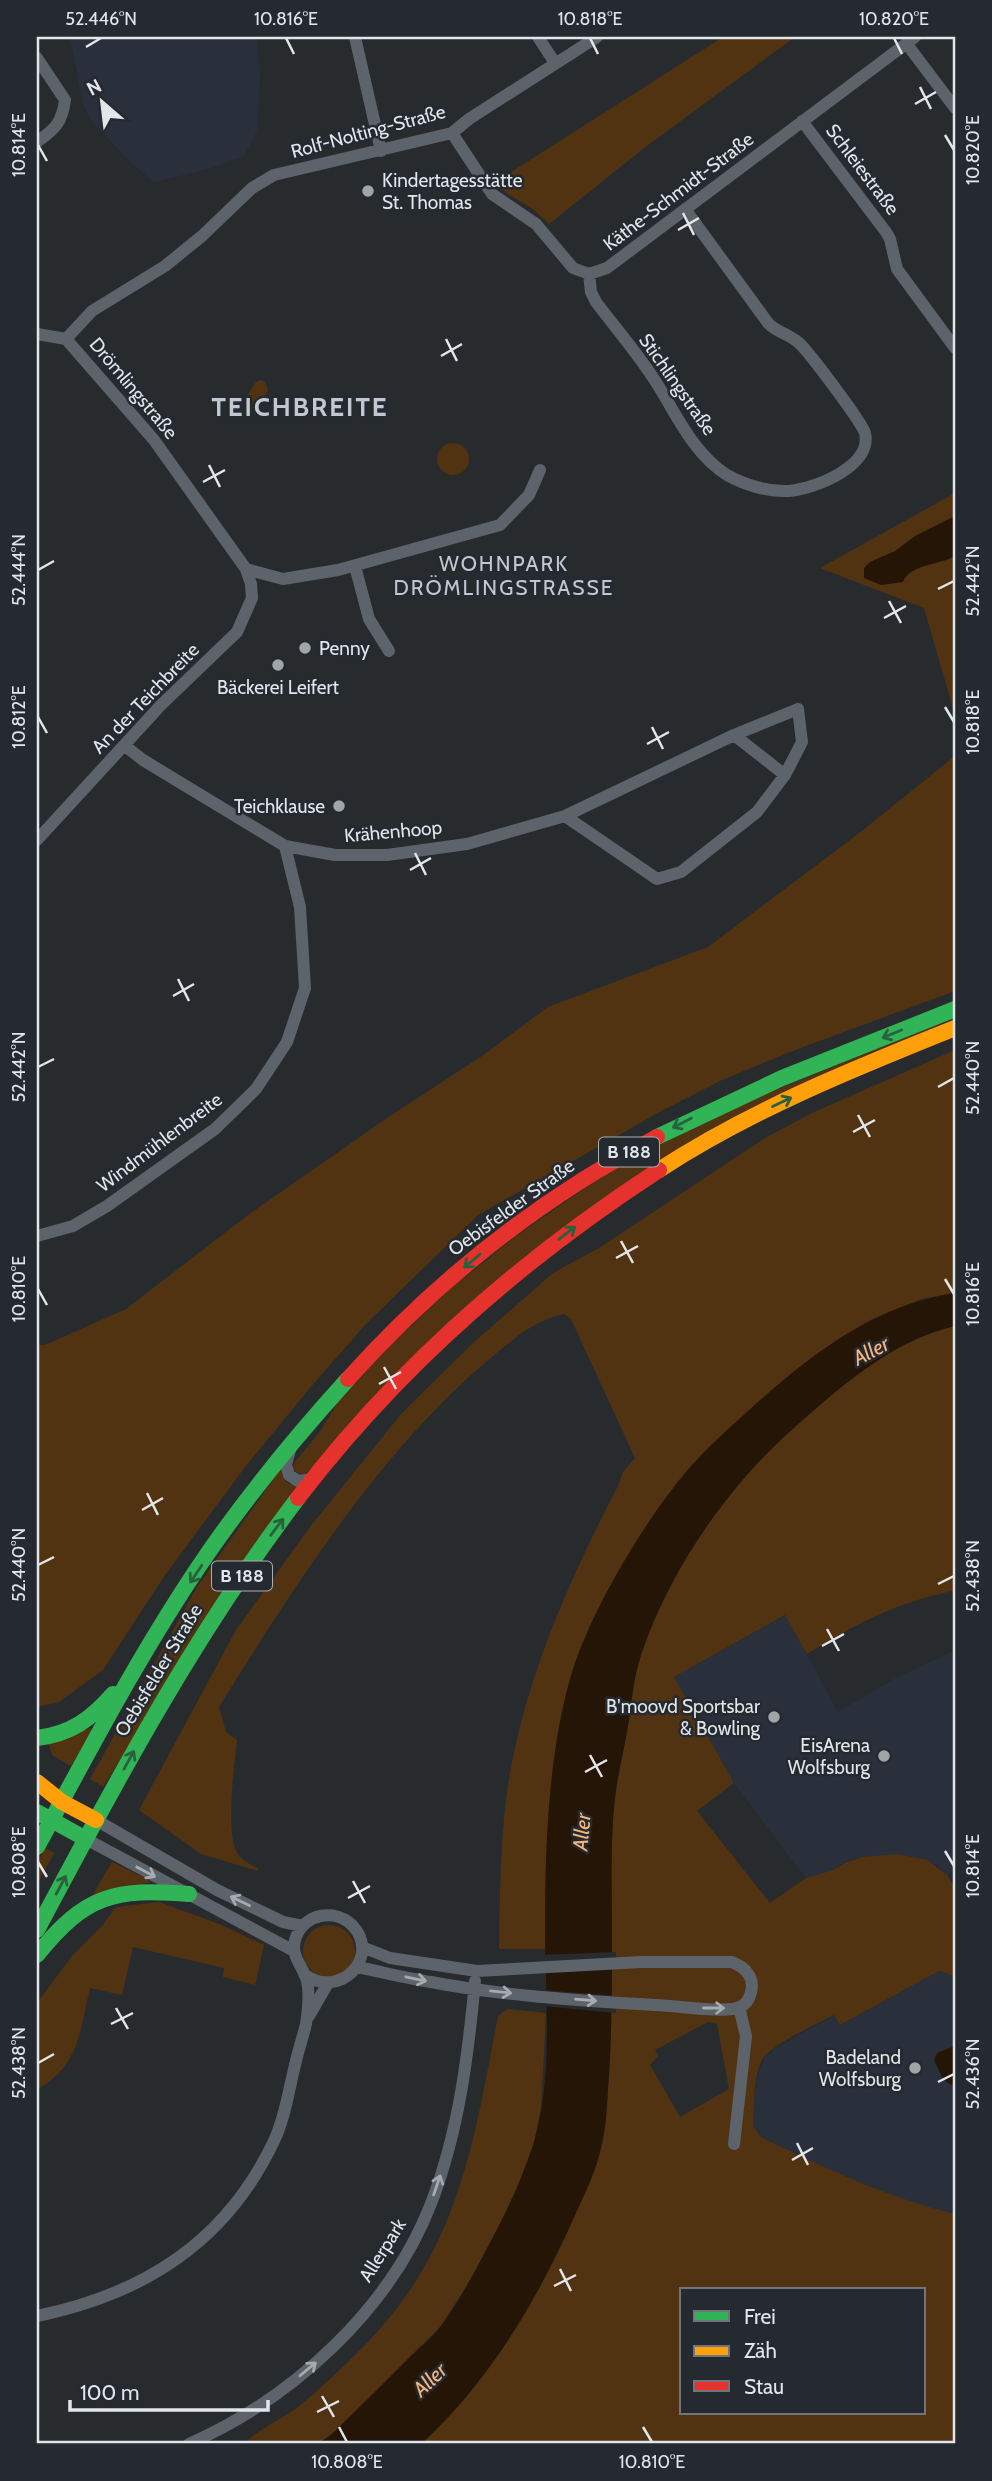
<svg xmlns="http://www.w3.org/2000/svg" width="992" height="2481" font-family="Cabin,sans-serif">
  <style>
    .built { fill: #29303b }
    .green { fill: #523311; fill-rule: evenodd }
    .water { fill: #251507 }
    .pier { fill: #282b2e }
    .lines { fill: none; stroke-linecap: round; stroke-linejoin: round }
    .street { stroke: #5d636b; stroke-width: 12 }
    .fast { stroke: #30b455; stroke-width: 16 }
    .slow { stroke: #ff9f0a; stroke-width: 16 }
    .jam { stroke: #e5322d; stroke-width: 16 }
    .oneway { stroke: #29613f }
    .oneway2 { stroke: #a6abb1 }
    .ticks { fill: none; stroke: #e2e6ea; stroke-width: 2.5 }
    .poi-dot { fill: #a1a5a8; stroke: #252a31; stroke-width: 2.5 }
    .labels { text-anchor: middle; stroke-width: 5; stroke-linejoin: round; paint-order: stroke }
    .shield { fill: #252a31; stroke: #a9aeb2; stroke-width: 2 }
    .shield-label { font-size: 18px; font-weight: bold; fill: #e2e6ea }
    .street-label { font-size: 19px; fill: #e2e6ea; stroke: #252a31 }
    .poi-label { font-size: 19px; fill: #e2e6ea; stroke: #252a31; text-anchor: end }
    .neighbourhood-label { font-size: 21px; letter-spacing: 2px; fill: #c2c8d0; stroke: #252a31 }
    .water-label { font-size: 21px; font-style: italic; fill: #f5b57c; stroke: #252a31 }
    .district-label { font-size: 26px; font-weight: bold; letter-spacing: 2px; fill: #c2c8d0; stroke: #252a31 }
    .neatline { fill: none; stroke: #e2e6ea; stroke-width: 2.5 }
    .ticks-label { font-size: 18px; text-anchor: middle; fill: #e2e6ea }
  </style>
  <rect width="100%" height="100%" fill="#282b2e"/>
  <path class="built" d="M70 37H256L260 76 257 131 244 156 209 169 154 182 129 161 89 118 83 103Z
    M786 1615 838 1712 894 1679 955 1650V1871L947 1875 936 1864 862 1857 845 1862 833 1870 806 1878 734 1783 674 1677Z
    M939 1971 955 1976V2214L907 2201 842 2176 761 2137 753 2126 756 2081 764 2058 775 2048 835 2015 841 2025Z"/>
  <path class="green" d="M723 37H795L644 148 549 224 533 209 506 193 497 181Z
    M261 380 265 382 268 390 258 406 250 407 245 399 256 382Z
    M437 459a16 16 0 1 1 32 0a16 16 0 1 1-32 0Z
    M955 493V715L924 608 820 568Z
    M955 756V991L795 1050 722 1080 663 1110 478 1215 365 1325 309 1389 245 1467 165 1575 103 1670 59 1702 37 1707V1345H45L126 1309 248 1215 390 1116 485 1054 548 1007 708 947 858 834Z
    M955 1017 626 1183 305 1474C299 1474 295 1473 293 1467L295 1462 321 1430 338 1402 390 1346 447 1292 512 1239 565 1202 617 1167 734 1107Z
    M955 1050V1293L921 1299 872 1319 835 1341 758 1402 678 1481 632 1551 587 1634 567 1692 558 1742 550 1809 545 1949H499C500 1899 500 1850 506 1800 520 1690 567 1584 618 1486L623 1472 635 1458 571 1319 564 1314C533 1321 516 1337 492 1357 382 1448 294 1586 219 1707L226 1732 237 1740C234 1765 226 1830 236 1851 241 1860 249 1864 258 1868V1871L201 1854 139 1810 236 1630 310 1527 402 1413 473 1343 553 1273 599 1248 765 1138 812 1113Z
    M955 1326V1597L952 1591C898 1602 853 1625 807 1654L785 1615 674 1677 734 1783 697 1811 770 1903 806 1878 833 1870 845 1863 862 1857 897 1854 927 1860 947 1875 955 1889V1976L939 1971 840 2025 834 2015C817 2024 775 2043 764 2057 752 2074 755 2106 753 2126L761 2137C827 2169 884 2196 955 2214V2444H421C489 2382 538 2299 575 2215 585 2193 596 2171 601 2148 607 2124 607 2099 609 2075 612 2027 612 1979 612 1930 612 1887 610 1841 615 1798 618 1772 625 1746 629 1720 632 1698 634 1676 641 1655 669 1571 728 1485 795 1427 841 1386 893 1340 955 1326ZM708 2022 717 2024 729 2089 680 2117 650 2065 658 2056 655 2050ZM682 2290H924V2413H682Z
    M280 1470 287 1483 297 1486 103 1787 90 1779 197 1587Z
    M90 1728 93 1729 71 1766 52 1755 49 1744Z
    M45 1848 54 1853 37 1885V1865Z
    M112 1862 149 1880 151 1882 92 1896Z
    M159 1902 219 1924 264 1945 255 1985 223 1977 224 1968 133 1947 122 1995 90 1988C80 2029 79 2068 37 2089V2003L72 1956 102 1926 116 1907Z
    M303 1951a26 26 0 1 1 52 0a26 26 0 1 1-52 0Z
    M507 2009 546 2013 541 2107 534 2143 510 2207 467 2285 440 2327 332 2434 318 2444H244C258 2429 280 2420 297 2408 319 2390 340 2370 360 2350 459 2252 473 2146 498 2016Z"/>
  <path class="water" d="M955 516V556C940 565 910 564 903 582L881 585 864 578V568L870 562 895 551 915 536Z
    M955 1293V1326C893 1340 841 1386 795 1427 728 1485 669 1571 641 1655 634 1676 632 1698 629 1720 625 1746 618 1772 615 1798 610 1841 612 1887 612 1930 612 1979 612 2027 609 2075 607 2099 607 2124 601 2148 596 2171 585 2193 575 2215 538 2299 489 2382 421 2444H318L332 2434C357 2410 382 2385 407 2360 418 2349 432 2338 441 2326 457 2305 469 2282 481 2260 501 2222 520 2186 533 2145 554 2078 545 1998 545 1929 545 1848 548 1757 570 1679 587 1618 638 1532 677 1483 697 1457 722 1434 746 1413 806 1358 873 1305 955 1293Z
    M955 2046V2084L951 2085 943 2079 934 2060 937 2053Z"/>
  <path class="pier" d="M616 1952V1968L542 1971 541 1955Z
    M542 1990 616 1996V2013L542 2006Z"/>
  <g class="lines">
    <path class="street" d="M355 37 381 151
      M538 37 555 63
      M906 43 955 108
      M37 58 65 100C62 123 55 129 37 142
      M802 121 886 232 890 239 897 269 955 348
      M452 133 492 194 536 224 573 268 589 274 607 268 915 37
      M589 274 591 292 596 302C617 330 641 357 659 387 678 418 695 455 727 475 745 485 768 492 788 491 815 489 873 466 865 433 861 421 809 352 799 343 789 334 776 332 768 323L685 209
      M37 334 66 339
      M66 339 92 311 165 266 202 236 252 188 274 175 452 133 469 119 597 37
      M355 566 369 619 389 651
      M246 569 283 579 338 570 500 525 529 495 540 470
      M734 735 785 775
      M125 746 143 760 285 846 335 855H387L467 844 565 816 657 879 681 872 757 812 785 775 802 742 798 709 734 735 565 816
      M37 840 161 705 237 632 252 598 251 584 246 569 221 534 154 440 66 339
      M37 1236 73 1226 107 1206 215 1129 256 1089 287 1042 305 988 300 907 285 846
      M290 1450 286 1465 289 1475 298 1481 313 1479
      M96 1820 217 1890 283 1922 303 1926
      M86 1839 294 1951
      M357 1967C382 1972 406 1978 431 1982 509 1997 591 2001 670 2006 686 2007 727 2013 740 2007 751 2002 755 1985 749 1975 745 1968 739 1965 732 1962H641L477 1971 390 1958 362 1947
      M309 2016 328 1983
      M734 2144 746 2036 739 2007
      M37 2316C144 2294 226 2242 274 2141 285 2118 289 2089 295 2065 298 2051 303 2037 306 2024 308 2011 310 1994 307 1981 303 1965 289 1956 296 1937 304 1914 335 1908 352 1925 382 1956 340 2001 304 1974
      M189 2444C293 2398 391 2309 432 2201 459 2130 468 2056 475 1981"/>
    <path class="fast" d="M657 1137 782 1078 955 1009
      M37 1738C71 1734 91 1719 113 1694
      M37 1812 86 1839
      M37 1847C91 1747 144 1646 208 1553 251 1491 298 1434 348 1379
      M37 1930C116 1781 196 1632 298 1498
      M37 1955C85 1895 114 1888 189 1894"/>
    <path class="slow" d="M659 1170C751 1110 853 1069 955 1028
      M37 1782 62 1802 96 1820"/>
    <path class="jam" d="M348 1379C436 1281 541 1198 657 1137
      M298 1498C398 1367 522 1259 659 1170"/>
  </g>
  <defs><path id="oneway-shaft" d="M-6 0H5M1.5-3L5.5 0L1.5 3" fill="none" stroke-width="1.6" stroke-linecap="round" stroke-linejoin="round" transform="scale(1.75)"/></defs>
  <g class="oneway">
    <use href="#oneway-shaft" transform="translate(892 1034) rotate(158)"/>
    <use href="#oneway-shaft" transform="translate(782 1102) rotate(-26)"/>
    <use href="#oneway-shaft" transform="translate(682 1123) rotate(153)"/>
    <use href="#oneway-shaft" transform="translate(567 1233) rotate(-37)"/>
    <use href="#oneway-shaft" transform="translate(472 1261) rotate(140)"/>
    <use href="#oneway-shaft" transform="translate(277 1527) rotate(-53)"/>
    <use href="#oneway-shaft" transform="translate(196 1574) rotate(124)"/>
    <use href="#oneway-shaft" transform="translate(129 1760) rotate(-61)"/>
    <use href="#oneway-shaft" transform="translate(61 1885) rotate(-62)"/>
  </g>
  <g class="oneway2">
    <use href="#oneway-shaft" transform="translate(146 1872) rotate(28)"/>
    <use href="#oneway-shaft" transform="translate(240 1901) rotate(-154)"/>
    <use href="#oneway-shaft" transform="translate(416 1979) rotate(12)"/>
    <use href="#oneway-shaft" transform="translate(501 1992) rotate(6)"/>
    <use href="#oneway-shaft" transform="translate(586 2000) rotate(5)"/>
    <use href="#oneway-shaft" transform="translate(714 2008)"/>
    <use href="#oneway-shaft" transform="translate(437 2185) rotate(-71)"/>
    <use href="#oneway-shaft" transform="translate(308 2369) rotate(-40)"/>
  </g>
  <path class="ticks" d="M286 38 294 54M590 38 598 54M894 38 902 54M86 47 101 38M920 87 931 109M915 104 936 92M945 135 954 150M38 145 47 161M683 213 694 235M678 230 699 218M446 339 457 361M441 356 462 344M209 465 220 487M203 482 225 470M38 570 54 561M938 589 954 581M889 601 901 623M884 618 906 606M945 707 954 722M38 717 47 733M652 727 663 749M647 744 669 732M415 853 426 875M410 870 431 858M178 979 189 1001M173 996 194 984M38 1067 54 1059M938 1087 954 1078M858 1115 870 1137M853 1132 875 1120M621 1241 633 1263M616 1258 638 1246M945 1279 954 1294M38 1289 47 1305M384 1367 396 1389M379 1384 401 1372M147 1493 158 1515M142 1510 163 1498M38 1565 54 1557M938 1584 954 1576M827 1629 839 1651M822 1646 844 1634M590 1755 602 1777M585 1772 607 1760M945 1851 954 1866M38 1862 47 1877M353 1881 365 1903M348 1898 370 1886M116 2008 128 2029M111 2024 133 2013M38 2063 54 2054M938 2082 954 2074M797 2143 808 2165M792 2160 813 2148M560 2269 571 2291M554 2286 576 2275M322 2396 334 2417M317 2412 339 2401M339 2427 347 2442M643 2427 652 2442"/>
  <g class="poi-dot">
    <circle cx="368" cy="191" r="7"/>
    <circle cx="305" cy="648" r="7"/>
    <circle cx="278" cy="665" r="7"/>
    <circle cx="339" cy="806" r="7"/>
    <circle cx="774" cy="1717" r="7"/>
    <circle cx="884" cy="1756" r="7"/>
    <circle cx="915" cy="2068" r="7"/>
  </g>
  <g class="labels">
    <g class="shield">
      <rect x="599" y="1137.5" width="60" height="29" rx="5"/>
      <rect x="212" y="1561.5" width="60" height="29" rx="5"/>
    </g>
    <g class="shield-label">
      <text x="629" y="1158">B 188</text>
      <text x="242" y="1582">B 188</text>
    </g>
    <g class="street-label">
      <text transform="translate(368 131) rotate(-15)" y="7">Rolf-Nolting-Straße</text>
      <text transform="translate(863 169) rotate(53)" y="7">Schleiestraße</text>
      <text transform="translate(678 191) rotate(-37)" y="7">Käthe-Schmidt-Straße</text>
      <text transform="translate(678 384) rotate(55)" y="7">Stichlingstraße</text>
      <text transform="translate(134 388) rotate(50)" y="7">Drömlingstraße</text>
      <text transform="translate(145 698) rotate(-46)" y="7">An der Teichbreite</text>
      <text transform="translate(393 831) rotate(-5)" y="7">Krähenhoop</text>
      <text transform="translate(159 1142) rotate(-37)" y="7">Windmühlenbreite</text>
      <text transform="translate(511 1207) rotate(-36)" y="7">Oebisfelder Straße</text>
      <text transform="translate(158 1670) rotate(-59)" y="7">Oebisfelder Straße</text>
      <text transform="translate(382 2250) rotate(-58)" y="7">Allerpark</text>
    </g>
    <g class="poi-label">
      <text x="382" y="187" text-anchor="start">Kindertagesstätte<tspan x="382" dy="22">St. Thomas</tspan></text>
      <text x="319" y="655" text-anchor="start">Penny</text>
      <text x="278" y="694" text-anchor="middle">Bäckerei Leifert</text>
      <text x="325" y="813">Teichklause</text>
      <text x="760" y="1713">B'moovd Sportsbar<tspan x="760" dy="22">&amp; Bowling</tspan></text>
      <text x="870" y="1752">EisArena<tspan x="870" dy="22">Wolfsburg</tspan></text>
      <text x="901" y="2064">Badeland<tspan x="901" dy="22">Wolfsburg</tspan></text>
    </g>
    <g class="neighbourhood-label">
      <text x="504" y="571">WOHNPARK<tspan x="504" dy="24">DRÖMLINGSTRASSE</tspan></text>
    </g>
    <g class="water-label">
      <text transform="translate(871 1351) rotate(-28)" y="7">Aller</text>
      <text transform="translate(582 1832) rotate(-85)" y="7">Aller</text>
      <text transform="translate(430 2380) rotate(-44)" y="7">Aller</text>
    </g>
    <g class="district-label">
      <text x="300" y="416">TEICHBREITE</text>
    </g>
  </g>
  <rect width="992" height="2481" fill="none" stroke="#252a31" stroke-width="77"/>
  <rect x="680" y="2288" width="245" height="126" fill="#252a31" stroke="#71757b" stroke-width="2"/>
  <rect x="694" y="2311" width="35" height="10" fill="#30b455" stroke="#71757b" stroke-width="2"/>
  <text x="744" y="2324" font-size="21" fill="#e2e6ea">Frei</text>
  <rect x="694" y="2346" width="35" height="10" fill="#ff9f0a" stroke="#71757b" stroke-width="2"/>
  <text x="744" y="2358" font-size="21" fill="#e2e6ea">Zäh</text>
  <rect x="694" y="2381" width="35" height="10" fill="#e5322d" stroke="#71757b" stroke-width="2"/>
  <text x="744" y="2394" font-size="21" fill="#e2e6ea">Stau</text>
  <g transform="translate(102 102) rotate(332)" stroke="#252a31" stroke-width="5" paint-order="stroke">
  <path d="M0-5L12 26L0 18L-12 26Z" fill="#e2e6ea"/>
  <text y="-10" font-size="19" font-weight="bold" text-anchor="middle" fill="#e2e6ea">N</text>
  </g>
  <path d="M70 2400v10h198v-10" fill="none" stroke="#e2e6ea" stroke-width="3.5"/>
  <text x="80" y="2400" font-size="21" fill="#e2e6ea" stroke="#252a31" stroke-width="5" paint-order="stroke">100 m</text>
  <rect x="38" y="38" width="916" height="2404" class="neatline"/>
  <g class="ticks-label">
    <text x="101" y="25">52.446°N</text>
    <text x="286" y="25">10.816°E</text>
    <text x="590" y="25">10.818°E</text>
    <text x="894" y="25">10.820°E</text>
    <text transform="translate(19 145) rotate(-90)" y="6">10.814°E</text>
    <text transform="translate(973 150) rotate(-90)" y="6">10.820°E</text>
    <text transform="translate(19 570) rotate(-90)" y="6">52.444°N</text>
    <text transform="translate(973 581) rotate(-90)" y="6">52.442°N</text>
    <text transform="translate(19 717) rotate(-90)" y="6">10.812°E</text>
    <text transform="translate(973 722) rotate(-90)" y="6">10.818°E</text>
    <text transform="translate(19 1067) rotate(-90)" y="6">52.442°N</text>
    <text transform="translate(973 1078) rotate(-90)" y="6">52.440°N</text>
    <text transform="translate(19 1289) rotate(-90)" y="6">10.810°E</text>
    <text transform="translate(973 1294) rotate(-90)" y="6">10.816°E</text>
    <text transform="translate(19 1565) rotate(-90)" y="6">52.440°N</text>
    <text transform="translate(973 1576) rotate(-90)" y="6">52.438°N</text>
    <text transform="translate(19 1862) rotate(-90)" y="6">10.808°E</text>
    <text transform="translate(973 1866) rotate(-90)" y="6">10.814°E</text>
    <text transform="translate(19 2063) rotate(-90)" y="6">52.438°N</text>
    <text transform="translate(973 2074) rotate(-90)" y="6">52.436°N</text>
    <text x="347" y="2468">10.808°E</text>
    <text x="652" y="2468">10.810°E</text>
  </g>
</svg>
